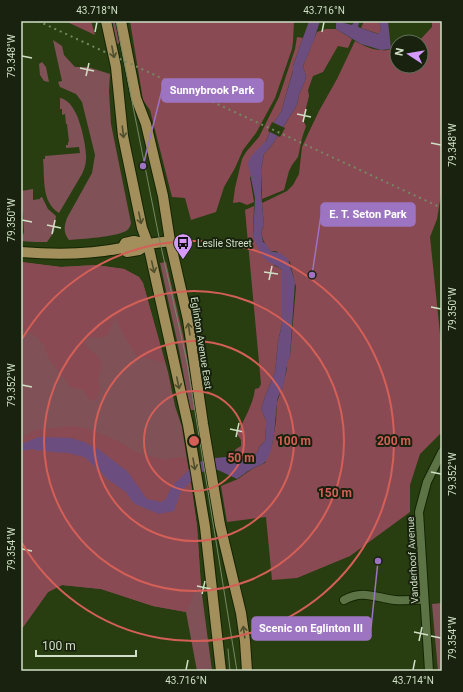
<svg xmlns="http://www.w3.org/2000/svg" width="463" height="692" font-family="Roboto,sans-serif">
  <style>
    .green { fill: #805157 }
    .forest { fill: #8a4a53 }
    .water { fill: #6b4d7f }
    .pier { fill: #283e11 }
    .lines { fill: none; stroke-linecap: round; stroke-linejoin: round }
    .minor-casing { stroke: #132402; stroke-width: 10 }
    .major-casing { stroke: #132402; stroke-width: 12 }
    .minor { stroke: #5b7345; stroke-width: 8 }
    .major { stroke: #a28f5b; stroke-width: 10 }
    .tram { stroke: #758864; stroke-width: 1 }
    .rail { stroke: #758864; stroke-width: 2; stroke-dasharray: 2 4; stroke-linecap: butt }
    .oneway { stroke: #4f4e2d }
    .ticks { fill: none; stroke: #d0dfc5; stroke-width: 1.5 }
    .ring { fill: none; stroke: #d45f57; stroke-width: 2 }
    .labels { text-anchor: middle; stroke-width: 4; stroke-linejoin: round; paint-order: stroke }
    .poi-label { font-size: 10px; fill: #d0dfc5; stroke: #18220e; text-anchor: start }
    .street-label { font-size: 10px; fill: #d0dfc5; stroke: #18220e }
    .centre { fill: #d45f57; stroke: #18220e; stroke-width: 2 }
    .ring-label { font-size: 12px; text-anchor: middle; font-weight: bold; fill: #d45f57; stroke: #18220e; stroke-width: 4; stroke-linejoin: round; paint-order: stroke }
    .leader { fill: none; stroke: #9d74c1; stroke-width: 1.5 }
    .callout-dot { fill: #9d74c1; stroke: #18220e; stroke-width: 1.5 }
    .callout { fill: #9d74c1; stroke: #9d74c1; stroke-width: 1.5 }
    .callout-label { font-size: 11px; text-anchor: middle; font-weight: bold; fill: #fff }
    .neatline { fill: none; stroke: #d0dfc5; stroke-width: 1.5 }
    .ticks-label { font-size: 10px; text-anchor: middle; fill: #d0dfc5 }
  </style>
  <rect width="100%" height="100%" fill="#283e11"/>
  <path class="green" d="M111 21H117L121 43 116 44Z
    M53 40 62 46 64 55 75 67H88L110 74 109 91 111 124 131 223C130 227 129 229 126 231 115 237 82 239 69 240 63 232 64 227 67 218L92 173 95 155 82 102 76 94 60 87 58 82 62 81Z
    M42 62 46 67 49 82 44 81 40 75 39 64Z
    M60 98C66 99 71 104 74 110 80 118 87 149 86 159 86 165 84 169 82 174L59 213C41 202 45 178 43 159H45V156L80 153 79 147 66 148V145H68V142H69L67 124H66L65 114 62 115V109H60Z
    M33 189V200L40 199V198L42 197 48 209 56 216 54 232 47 242H34L21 241 24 232 23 213 21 209V191Z
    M21 262 61 267 96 265 124 269 139 277 143 283 168 372 175 406 182 427 197 526 201 587 212 671H197L186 612 153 606 101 589 62 585 48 592 21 630Z
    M166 262 183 335 197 410H190L179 350 160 263Z
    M442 603V671H438L432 604Z"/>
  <path class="forest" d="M65 21H91L95 35Z
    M130 21H294L293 42 292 49 275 98 256 133 243 150 235 168 224 187 216 212 191 220 185 198 172 197 150 110 143 100Z
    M364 21H379L381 30 379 34 361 28Z
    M432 21H442V188L437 219 430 237 442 353V432L420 454 410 485V512L350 556 297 578 272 580 266 517 227 522 221 486 238 479 252 469 265 463 272 445 276 421 277 402 282 388 287 369V362L290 356 296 287 290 262 276 251H270C265 244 258 234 264 226L262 203 287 191 293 185 299 174 302 147 308 134 319 111 337 79 355 41C362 45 372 50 381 50 388 51 388 48 397 51V66H421V42H418L432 27Z
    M326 29H336L352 39 348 48 338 46 323 72 313 76 308 90 309 96 303 120 306 126 302 138 298 157 292 165 289 171 284 190 262 199 261 170 264 154 272 145 297 105 299 95 305 81 306 76 303 66 317 32Z
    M297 37 303 38 293 66V70L281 112 274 122 250 178 254 202 247 205 240 202 233 203 235 188 242 159 246 152 259 137 279 97 295 49Z
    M254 206 253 237 275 266 280 268 282 270V324L278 342 275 372 266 394 261 409 266 420V427L265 441 260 446 257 453 246 458 232 459V455L236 449 241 446V440L237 434C244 419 253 405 255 389L259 388 261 384 245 210Z
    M21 262 61 267 96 265 124 269 139 277 143 283 165 363 136 355 126 339 115 317 108 335 100 338 88 337 85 343C88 352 99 354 101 362 103 372 95 378 100 387L97 399 93 401C88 399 86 396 84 390L71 387 49 359 44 345 37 337 21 329Z
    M74 426 88 429 118 441 135 452 169 461V458L186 457 189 471 172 486 166 499 161 502 147 499 127 471 98 449 84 442 71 438 39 437 21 444V435H27L35 430Z
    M33 449 37 451 42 450 52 452 68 453 84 457 106 478 127 493 131 500 135 504 150 511 176 508C178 495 181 491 191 482L197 526 201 587 196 589 186 612 153 606 101 589 62 585 48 592 21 630V451Z"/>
  <path class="water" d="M309 21H320L314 40 303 66 306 76 305 81 299 95 297 105 272 145 264 154 261 170V191L264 226C260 230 262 237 263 242L266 244 270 251 280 253 288 259 295 282 290 356C286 365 286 376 283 386 281 392 277 397 277 403 275 417 275 454 264 463 260 466 254 467 250 470 246 472 242 476 237 479L218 470 201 472 181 491 174 511 159 514 135 504 131 500 127 493 106 478 100 470 84 457 68 453 52 452 42 450 37 451 33 449 21 451V444L39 437 71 438 84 442 98 449 127 471 147 499 161 502 166 499 172 486 195 464 207 459 225 457 232 459 246 458 257 453 260 446 265 441 266 427V420L261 409 266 394 275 372 278 342 282 324V270L280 268 269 262 262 256 253 237 255 198 248 163 251 156 266 141 274 122 281 112 293 71V66Z
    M355 21 359 23 358 27 378 34 381 30 379 21H388L391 49 381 50 361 44 336 29V23L340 22 352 25Z"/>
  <path class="pier" d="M272 122 285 128 280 137 268 131Z"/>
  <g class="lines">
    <g class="minor-casing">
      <path id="minor" d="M344 600C363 589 376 598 395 600 405 601 414 599 424 600
        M429 671 419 512 427 482 442 452"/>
    </g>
    <g class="major-casing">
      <path id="major" d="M106 21 116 67 123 136 142 228 148 244 188 425 205 527 221 671
        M121 21 136 98 146 124 163 196 170 241 188 320 203 424 220 525 241 613 245 641 247 671
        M122 248 127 252 139 250 148 244
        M21 252C55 255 88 255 122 248L125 243 134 241 148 244 170 241"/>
    </g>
    <use href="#minor" class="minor"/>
    <use href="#major" class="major"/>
    <path class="tram" d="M116 21 160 242 187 362 237 671
      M228 649 230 671"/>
    <path class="rail" d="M38 21 442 208"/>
  </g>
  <defs><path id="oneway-shaft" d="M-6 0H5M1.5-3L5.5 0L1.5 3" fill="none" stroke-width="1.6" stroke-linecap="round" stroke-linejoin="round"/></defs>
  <g class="oneway">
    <use href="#oneway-shaft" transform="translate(113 52) rotate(79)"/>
    <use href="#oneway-shaft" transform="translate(123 132) rotate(83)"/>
    <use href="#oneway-shaft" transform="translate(140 218) rotate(78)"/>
    <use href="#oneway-shaft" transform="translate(153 267) rotate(77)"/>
    <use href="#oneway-shaft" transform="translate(189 329) rotate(-99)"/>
    <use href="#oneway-shaft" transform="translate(178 383) rotate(78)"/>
    <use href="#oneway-shaft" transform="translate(194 464) rotate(80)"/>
    <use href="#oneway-shaft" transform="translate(244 632) rotate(-98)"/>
  </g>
  <path class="ticks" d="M95 32 97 22M322 32 324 22M22 56 32 58M80 68 94 71M86 76 89 63M297 114 311 117M303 122 306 109M431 143 441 145M22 220 32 222M47 225 61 228M52 234 55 220M264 272 278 274M269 280 272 266M431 307 441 309M22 385 32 387M230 429 244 432M236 437 239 423M431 472 441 474M22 549 32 551M197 586 211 589M202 594 205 581M414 632 428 635M431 636 441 638M419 641 422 627M186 670 188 660M413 670 415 660"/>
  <g class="ring">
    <circle cx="194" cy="441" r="50"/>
    <circle cx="194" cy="441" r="100"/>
    <circle cx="194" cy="441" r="150"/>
    <path d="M22 339A200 200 0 1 1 22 543"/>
  </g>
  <defs>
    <g id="bus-pin" transform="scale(1)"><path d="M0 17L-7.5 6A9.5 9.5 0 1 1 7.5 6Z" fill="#d59bfa" stroke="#18220e"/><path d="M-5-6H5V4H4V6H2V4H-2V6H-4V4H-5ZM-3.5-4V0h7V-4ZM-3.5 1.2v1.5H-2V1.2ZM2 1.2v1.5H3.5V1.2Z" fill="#111"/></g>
  </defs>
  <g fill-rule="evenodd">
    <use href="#bus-pin" x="183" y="243"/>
  </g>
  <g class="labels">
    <g class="poi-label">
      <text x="197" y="247">Leslie Street</text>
    </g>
    <g class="street-label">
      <text transform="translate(202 343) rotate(81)" y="4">Eglinton Avenue East</text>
      <text transform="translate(412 560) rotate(-93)" y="4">Vanderhoof Avenue</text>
    </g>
  </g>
  <circle cx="194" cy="441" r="6" class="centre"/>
  <g class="ring-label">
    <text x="294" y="445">100 m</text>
    <text x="394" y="445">200 m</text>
    <text x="241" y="462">50 m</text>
    <text x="335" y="497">150 m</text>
  </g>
  <path class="leader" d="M143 166L162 90M312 275L321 215M378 561L371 628"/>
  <g class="callout-dot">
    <circle cx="143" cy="166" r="4"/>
    <circle cx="312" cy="275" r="4"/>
    <circle cx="378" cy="561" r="4"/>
  </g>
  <g class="callout">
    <rect x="162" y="79" width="101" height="23" rx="4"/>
    <rect x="321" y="203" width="94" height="23" rx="4"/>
    <rect x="252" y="617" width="119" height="23" rx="4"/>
  </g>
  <g class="callout-label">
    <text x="212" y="94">Sunnybrook Park</text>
    <text x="368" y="218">E. T. Seton Park</text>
    <text x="311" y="632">Scenic on Eglinton III</text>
  </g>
  <rect width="463" height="692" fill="none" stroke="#18220e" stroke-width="44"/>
  <g transform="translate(409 54) rotate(282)"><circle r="19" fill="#18220e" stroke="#626e57"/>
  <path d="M0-3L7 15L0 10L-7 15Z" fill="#d59bfa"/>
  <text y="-6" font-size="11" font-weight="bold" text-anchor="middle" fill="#d0dfc5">N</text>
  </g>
  <path d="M36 650v6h100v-6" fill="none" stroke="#d0dfc5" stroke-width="2"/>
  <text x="42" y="650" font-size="12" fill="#d0dfc5" stroke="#18220e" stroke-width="3" paint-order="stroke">100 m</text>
  <rect x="22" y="22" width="419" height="648" class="neatline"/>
  <g class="ticks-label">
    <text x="97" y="14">43.718°N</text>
    <text x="324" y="14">43.716°N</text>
    <text transform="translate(11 56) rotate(-90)" y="4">79.348°W</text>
    <text transform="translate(452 145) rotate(-90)" y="4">79.348°W</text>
    <text transform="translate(11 220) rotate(-90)" y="4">79.350°W</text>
    <text transform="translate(452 309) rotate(-90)" y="4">79.350°W</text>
    <text transform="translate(11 385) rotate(-90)" y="4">79.352°W</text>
    <text transform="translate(452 474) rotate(-90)" y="4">79.352°W</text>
    <text transform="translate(11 549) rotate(-90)" y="4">79.354°W</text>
    <text transform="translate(452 638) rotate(-90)" y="4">79.354°W</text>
    <text x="186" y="684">43.716°N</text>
    <text x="413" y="684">43.714°N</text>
  </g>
</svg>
